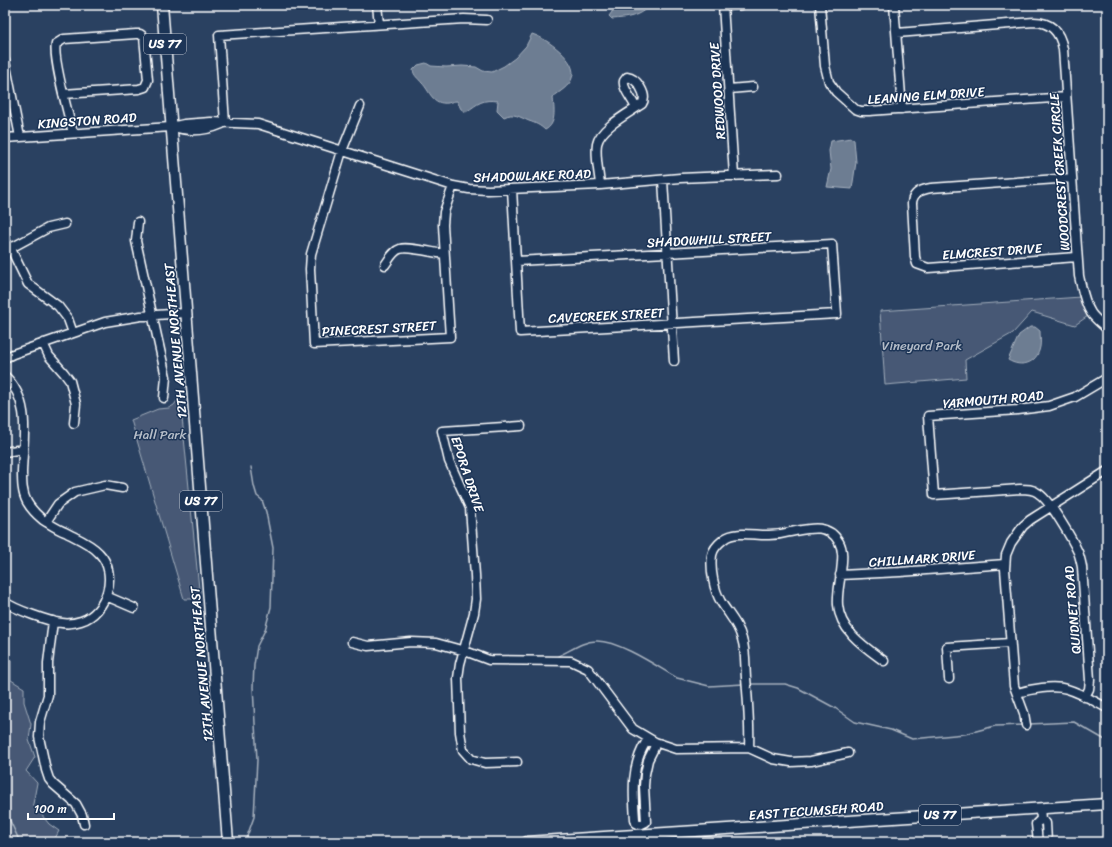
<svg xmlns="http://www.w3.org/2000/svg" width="1112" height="847" font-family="Sriracha,sans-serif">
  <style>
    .green { fill: #465975; stroke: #a2acba }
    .water { fill: #6d7d92; stroke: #a7b1be }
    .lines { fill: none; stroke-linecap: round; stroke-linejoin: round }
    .stream { stroke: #a7b1be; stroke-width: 1.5 }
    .minor-casing { stroke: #fff; stroke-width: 11 }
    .major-casing { stroke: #fff; stroke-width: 13 }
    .minor { stroke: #1d3557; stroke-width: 8 }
    .major { stroke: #1d3557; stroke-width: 10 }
    .labels { text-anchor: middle; stroke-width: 3; stroke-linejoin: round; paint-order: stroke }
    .shield { fill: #1d3557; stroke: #bbc2cd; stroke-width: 1 }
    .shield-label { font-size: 12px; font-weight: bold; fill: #fff }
    .street-label { font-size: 13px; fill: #fff; stroke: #1d3557 }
    .park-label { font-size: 13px; fill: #b5bdc8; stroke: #1d3557 }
  </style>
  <rect width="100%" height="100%" fill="#2a4161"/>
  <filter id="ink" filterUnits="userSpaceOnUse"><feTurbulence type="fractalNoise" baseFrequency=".025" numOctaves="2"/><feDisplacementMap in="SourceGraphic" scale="8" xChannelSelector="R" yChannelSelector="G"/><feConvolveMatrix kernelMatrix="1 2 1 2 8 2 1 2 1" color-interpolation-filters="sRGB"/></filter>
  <g filter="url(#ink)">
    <path class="green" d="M1081 297 1088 316 1075 325 1032 312 1013 333 965 360 966 378 885 385 880 311Z
      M180 397 200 599H184L131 420 158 409 169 408 174 405Z
      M5 653 11 659V680L24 688V702L31 724 29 740 35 757 26 771 37 783 33 804 49 824 59 831 53 842H5Z"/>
    <path class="water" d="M619 5H650C639 17 627 18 612 19L609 16 612 12 613 7 618 8Z
      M532 34C546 38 579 61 572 78 570 86 559 92 553 97 554 109 557 124 545 130 540 125 535 123 529 121 519 117 514 112 504 117L497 110 498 101C482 99 479 103 466 112L461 109 457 101C454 101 451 102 448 103 432 105 430 91 422 83 418 78 414 76 413 70L418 65 426 63 431 66 446 67 462 66 476 67 483 71 492 72 504 66 515 58 526 46Z
      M851 138 854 140 856 162 852 189 827 187 831 169 829 151 831 141Z
      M1030 327H1035L1040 331C1040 336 1041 342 1040 347 1037 364 1021 368 1008 360L1019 335Z"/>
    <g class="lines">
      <path class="stream" d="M1106 5 1107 8
        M556 657C569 652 582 641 596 641 618 640 658 667 677 678L709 686 744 684
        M750 684H785L798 688 835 708 855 722 891 730 912 739 965 734 995 726 1023 725
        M1029 724 1074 722 1107 741
        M5 810 20 842
        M245 842 254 817 257 760 253 687 254 665 257 646 265 630 271 607 273 548 266 512 262 500 257 496 254 486 251 467"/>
      <g class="minor-casing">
        <path id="minor" d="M377 5 379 24
          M723 5 734 176
          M820 5 825 66 829 82 836 92 855 109 861 111H869L1066 97
          M894 5 902 109
          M723 6 740 5
          M897 33 1034 22C1051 22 1060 32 1063 49L1079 276C1082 289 1084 302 1091 313 1095 319 1102 324 1107 329
          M5 61 20 137
          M729 89 753 87
          M63 94 139 89 145 87 148 80 144 37 140 34H136L64 39 56 44C52 56 69 117 73 133
          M360 106 342 151 311 254 310 269 314 344 450 337 443 225 444 212 453 186
          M225 123 219 35 464 19 487 20
          M173 127C189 132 206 131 222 124
          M5 138 171 127 184 124 211 122 258 124 453 186 469 189 488 190 600 185 680 178 778 174
          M1072 178 931 188C921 190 913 192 912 203L915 257 917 264 928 268 1077 257
          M663 180 674 361
          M600 185C599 172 595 157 597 144 600 128 629 113 642 104 648 95 637 78 627 77L624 81C622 88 633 100 636 108
          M512 189 520 332 837 314 832 244 517 261
          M138 222 136 241 166 377 164 398
          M5 240 11 249 28 284 58 306 68 319 73 333
          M11 248 48 228 65 224
          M385 265C389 260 393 251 400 249 407 246 435 253 444 254
          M43 343 49 356 64 373 70 381 76 404 74 423
          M5 358 13 354 105 322 141 316 186 313
          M5 376C32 402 23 438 22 472 22 482 22 493 27 502 31 509 37 515 43 520 50 524 57 529 65 532 76 538 90 543 99 553 119 573 107 613 81 621 75 623 68 624 62 623 50 622 14 609 5 602
          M5 452 23 449
          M46 522 58 504 75 492 105 485 122 488
          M840 575 900 572 1005 564
          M106 596 134 608
          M53 621 48 663V695L40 722 39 737 46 770 49 779 53 784 76 804 82 815 84 824
          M352 642 368 646 411 642 436 643 465 651 489 660 571 661 588 669 633 729 655 742 676 749 749 748 773 759 791 762 811 761 848 753
          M949 679 947 647 1010 643
          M1017 693C1031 689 1053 685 1067 689 1081 693 1094 701 1107 708
          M1085 697 1089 689 1090 680 1082 567C1081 562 1080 557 1078 552 1072 539 1050 500 1038 493 1033 489 1027 489 1020 489L934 495 928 416 1018 410 1049 406 1075 397 1107 378
          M1026 725 1024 713 1014 686 1005 569 1006 555 1011 543 1023 526 1030 520 1107 471
          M646 742H655L654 748 648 760 645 774 644 786 646 822 640 825 636 823 635 819C633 792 631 766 646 742Z
          M749 748C750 725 748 701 746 678 745 665 746 651 742 639 739 625 729 615 721 602 714 590 710 570 712 555 713 549 719 543 724 539 736 530 756 536 769 535 776 535 783 534 790 532 807 529 828 522 839 542 844 551 842 562 841 572 840 582 837 594 838 605 840 631 865 647 884 661
          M517 762 485 763 471 759 463 750 460 732 458 678 460 664 474 613 476 599 475 575 470 508 462 490 449 461 442 431 521 426
          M1041 819 1046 823 1047 842
          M1038 842 1036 824 1041 819 1040 808"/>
      </g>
      <g class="major-casing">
        <path id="major" d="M162 5 228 842
          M527 842 1107 804"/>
      </g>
      <use href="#minor" class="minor"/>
      <use href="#major" class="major"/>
    </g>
  </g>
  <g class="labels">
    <g class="shield">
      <rect x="144" y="34" width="42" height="20" rx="3"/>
      <rect x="180" y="491" width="42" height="20" rx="3"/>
      <rect x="919" y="805" width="42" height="20" rx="3"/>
    </g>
    <g class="shield-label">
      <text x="165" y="48">US 77</text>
      <text x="201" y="505">US 77</text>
      <text x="940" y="819">US 77</text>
    </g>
    <g class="street-label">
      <text transform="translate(717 91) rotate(-94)" y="5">REDWOOD DRIVE</text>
      <text transform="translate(926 95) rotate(-4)" y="5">LEANING ELM DRIVE</text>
      <text transform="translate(87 120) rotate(-4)" y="5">KINGSTON ROAD</text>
      <text transform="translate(1059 172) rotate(-94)" y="5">WOODCREST CREEK CIRCLE</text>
      <text transform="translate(532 175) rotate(-2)" y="5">SHADOWLAKE ROAD</text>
      <text transform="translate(709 239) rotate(-3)" y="5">SHADOWHILL STREET</text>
      <text transform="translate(992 251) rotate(-4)" y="5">ELMCREST DRIVE</text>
      <text transform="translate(606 315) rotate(-3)" y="5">CAVECREEK STREET</text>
      <text transform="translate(379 328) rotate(-3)" y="5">PINECREST STREET</text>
      <text transform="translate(175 341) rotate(-95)" y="5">12TH AVENUE NORTHEAST</text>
      <text transform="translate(993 399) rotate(-5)" y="5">YARMOUTH ROAD</text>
      <text transform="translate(468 474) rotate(72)" y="5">EPORA DRIVE</text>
      <text transform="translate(922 558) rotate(-4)" y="5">CHILLMARK DRIVE</text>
      <text transform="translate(1072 610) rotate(-95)" y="5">QUIDNET ROAD</text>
      <text transform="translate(201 664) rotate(-95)" y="5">12TH AVENUE NORTHEAST</text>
      <text transform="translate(816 810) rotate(-4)" y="5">EAST TECUMSEH ROAD</text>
    </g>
    <g class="park-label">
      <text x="922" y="350">Vineyard Park</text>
      <text x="160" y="439">Hall Park</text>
    </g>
  </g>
  <rect width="1112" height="847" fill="none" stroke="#1d3557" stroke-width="20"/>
  <rect x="10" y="10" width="1092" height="827" fill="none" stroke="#fff" stroke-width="1.5" filter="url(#ink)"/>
  <path d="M28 813v6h86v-6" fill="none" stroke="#ffffff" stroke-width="2"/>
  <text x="34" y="813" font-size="12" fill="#ffffff" stroke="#1d3557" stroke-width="3" paint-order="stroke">100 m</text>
</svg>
